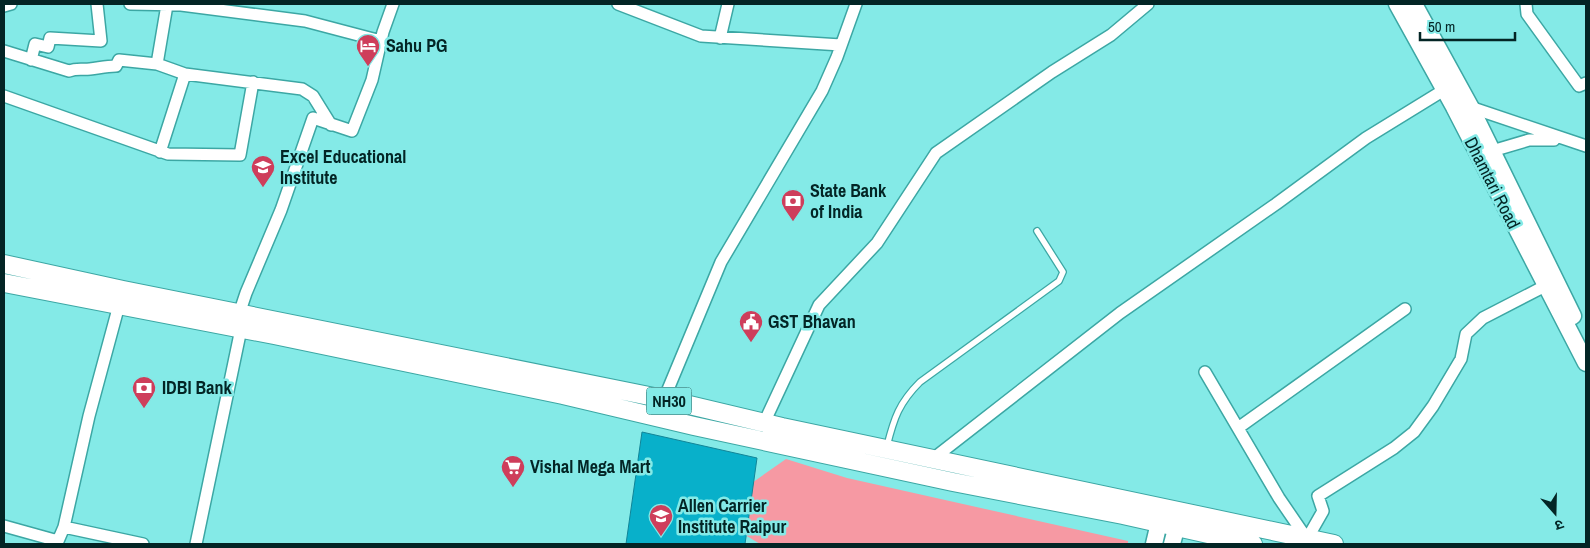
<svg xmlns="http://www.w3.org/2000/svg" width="1590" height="548" font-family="'Archivo Narrow','Noto Sans Devanagari',sans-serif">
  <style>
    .green { fill: #f699a3 }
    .building { fill: #08b0ca; stroke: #118598 }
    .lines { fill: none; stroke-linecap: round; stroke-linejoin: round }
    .lane-casing { stroke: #3ca7a4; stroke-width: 8 }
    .street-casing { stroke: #3ca7a4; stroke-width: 14 }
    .secondary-casing { stroke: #3ca7a4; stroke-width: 19 }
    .primary-casing { stroke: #3ca7a4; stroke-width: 20 }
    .lane { stroke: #fff; stroke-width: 5.5 }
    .street { stroke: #fff; stroke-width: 11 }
    .secondary { stroke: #fff; stroke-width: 16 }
    .primary { stroke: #fff; stroke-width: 18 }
    .labels { text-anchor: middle; stroke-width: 5; stroke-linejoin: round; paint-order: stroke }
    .shield { fill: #84eae7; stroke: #2a605f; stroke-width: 1 }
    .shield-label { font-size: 16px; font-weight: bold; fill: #032525 }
    .poi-label { font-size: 18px; font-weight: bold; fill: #032525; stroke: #84eae7; text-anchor: start }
    .street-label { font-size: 18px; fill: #032525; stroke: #84eae7 }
  </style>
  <rect width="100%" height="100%" fill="#84eae7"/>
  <path class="green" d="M786 459 847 478 1128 541V544H760L709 513Z"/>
  <path class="building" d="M642 432 757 458 745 544H626Z"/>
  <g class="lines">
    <g class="lane-casing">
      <path id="lane" d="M887 446C894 418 899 403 920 382L1059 281 1063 272 1037 231"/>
    </g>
    <g class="street-casing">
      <path id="street" d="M130 4 181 5 305 21 381 41
        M618 4 701 36 841 45
        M1526 4 1527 14 1579 86 1586 83
        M4 6 11 4
        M720 38 728 4
        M4 51 69 71C77 68 82 70 90 69 99 68 106 66 116 66L119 60 157 64 185 74 302 89 313 96 331 125
        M31 60 35 44 48 47 50 38 101 41 97 4
        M157 64 167 5
        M4 96 168 154 240 155 253 82
        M1467 106 1586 146
        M1492 151 1529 140H1554
        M160 152 185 74
        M239 314 246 293 281 210 313 118 352 131 372 80 383 32 393 4
        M1205 372 1279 498 1307 539 1323 511 1318 496 1394 448 1414 432 1433 406 1461 359 1466 334 1483 318 1545 286
        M664 399 721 262 822 91 837 57 856 4
        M764 423 819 305 877 243 936 153 1052 72 1111 35 1148 4
        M1238 428 1405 309
        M934 458 1120 313 1276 204 1366 138 1444 90
        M4 526 58 541 64 527 89 416 119 305
        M64 527 143 544
        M196 544 241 329"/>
    </g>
    <g class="secondary-casing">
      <path id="secondary" d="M1397 4 1454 107 1586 363
        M1414 4 1470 106 1573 316
        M1154 544 1162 510
        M1172 544 1180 514"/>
    </g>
    <g class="primary-casing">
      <path id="primary" d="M4 264 123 290 664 399 782 427 1334 544
        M4 283 274 335 563 395 694 426 953 482 1123 515 1253 544"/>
    </g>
    <use href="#lane" class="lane"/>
    <use href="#street" class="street"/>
    <use href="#secondary" class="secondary"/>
    <use href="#primary" class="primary"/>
  </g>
  <defs>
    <g id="hotel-pin" transform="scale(1.25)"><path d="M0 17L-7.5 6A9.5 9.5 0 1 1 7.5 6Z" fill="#ce3e5b" stroke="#84eae7"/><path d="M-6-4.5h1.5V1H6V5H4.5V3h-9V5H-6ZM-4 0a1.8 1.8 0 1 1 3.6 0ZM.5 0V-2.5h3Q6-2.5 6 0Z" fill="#fff"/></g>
    <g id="school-pin" transform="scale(1.25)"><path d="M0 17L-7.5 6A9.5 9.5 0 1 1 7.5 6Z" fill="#ce3e5b" stroke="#84eae7"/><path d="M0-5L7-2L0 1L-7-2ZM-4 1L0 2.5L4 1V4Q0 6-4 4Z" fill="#fff"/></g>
    <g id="bank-pin" transform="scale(1.25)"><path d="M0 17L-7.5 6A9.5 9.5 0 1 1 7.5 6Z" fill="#ce3e5b" stroke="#84eae7"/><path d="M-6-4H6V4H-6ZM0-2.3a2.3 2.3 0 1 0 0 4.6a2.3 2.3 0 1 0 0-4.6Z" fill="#fff"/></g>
    <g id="civic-pin" transform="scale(1.25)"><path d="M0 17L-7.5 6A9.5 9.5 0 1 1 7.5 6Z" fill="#ce3e5b" stroke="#84eae7"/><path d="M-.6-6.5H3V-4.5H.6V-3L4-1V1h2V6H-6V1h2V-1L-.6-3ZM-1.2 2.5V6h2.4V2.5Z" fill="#fff"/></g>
    <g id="supermarket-pin" transform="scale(1.25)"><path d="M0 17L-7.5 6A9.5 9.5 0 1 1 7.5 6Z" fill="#ce3e5b" stroke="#84eae7"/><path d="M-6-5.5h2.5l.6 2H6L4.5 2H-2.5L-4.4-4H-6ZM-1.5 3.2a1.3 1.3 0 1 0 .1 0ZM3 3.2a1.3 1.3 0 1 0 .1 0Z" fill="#fff"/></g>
  </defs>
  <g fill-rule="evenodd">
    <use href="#hotel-pin" x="368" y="46"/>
    <use href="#school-pin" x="263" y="167"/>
    <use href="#bank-pin" x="793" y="201"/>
    <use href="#civic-pin" x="751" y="322"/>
    <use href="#bank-pin" x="144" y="388"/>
    <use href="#supermarket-pin" x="513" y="467"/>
    <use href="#school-pin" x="661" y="516"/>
  </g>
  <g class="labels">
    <rect class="shield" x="646.5" y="387.5" width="45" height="27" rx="4"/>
    <g class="shield-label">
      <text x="669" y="407">NH30</text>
    </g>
    <g class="poi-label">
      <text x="386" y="52">Sahu PG</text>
      <text x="280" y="163">Excel Educational<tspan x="280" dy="21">Institute</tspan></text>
      <text x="810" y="197">State Bank<tspan x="810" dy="21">of India</tspan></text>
      <text x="768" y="328">GST Bhavan</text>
      <text x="162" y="394">IDBI Bank</text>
      <text x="530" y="473">Vishal Mega Mart</text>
      <text x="678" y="512">Allen Carrier<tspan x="678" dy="21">Institute Raipur</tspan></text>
    </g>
    <g class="street-label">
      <text transform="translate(1492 183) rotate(63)" y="6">Dhamtari Road</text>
    </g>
  </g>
  <rect width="1590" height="548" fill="none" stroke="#032525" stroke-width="10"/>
  <g transform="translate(1555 513) rotate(160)" stroke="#84eae7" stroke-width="4" paint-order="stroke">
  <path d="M0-4L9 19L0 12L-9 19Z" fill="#032525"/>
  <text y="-8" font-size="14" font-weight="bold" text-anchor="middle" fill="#032525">उ</text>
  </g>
  <path d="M1420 32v8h95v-8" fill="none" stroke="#032525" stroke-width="2.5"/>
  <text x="1428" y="32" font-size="15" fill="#032525" stroke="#84eae7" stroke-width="4" paint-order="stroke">50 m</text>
</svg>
